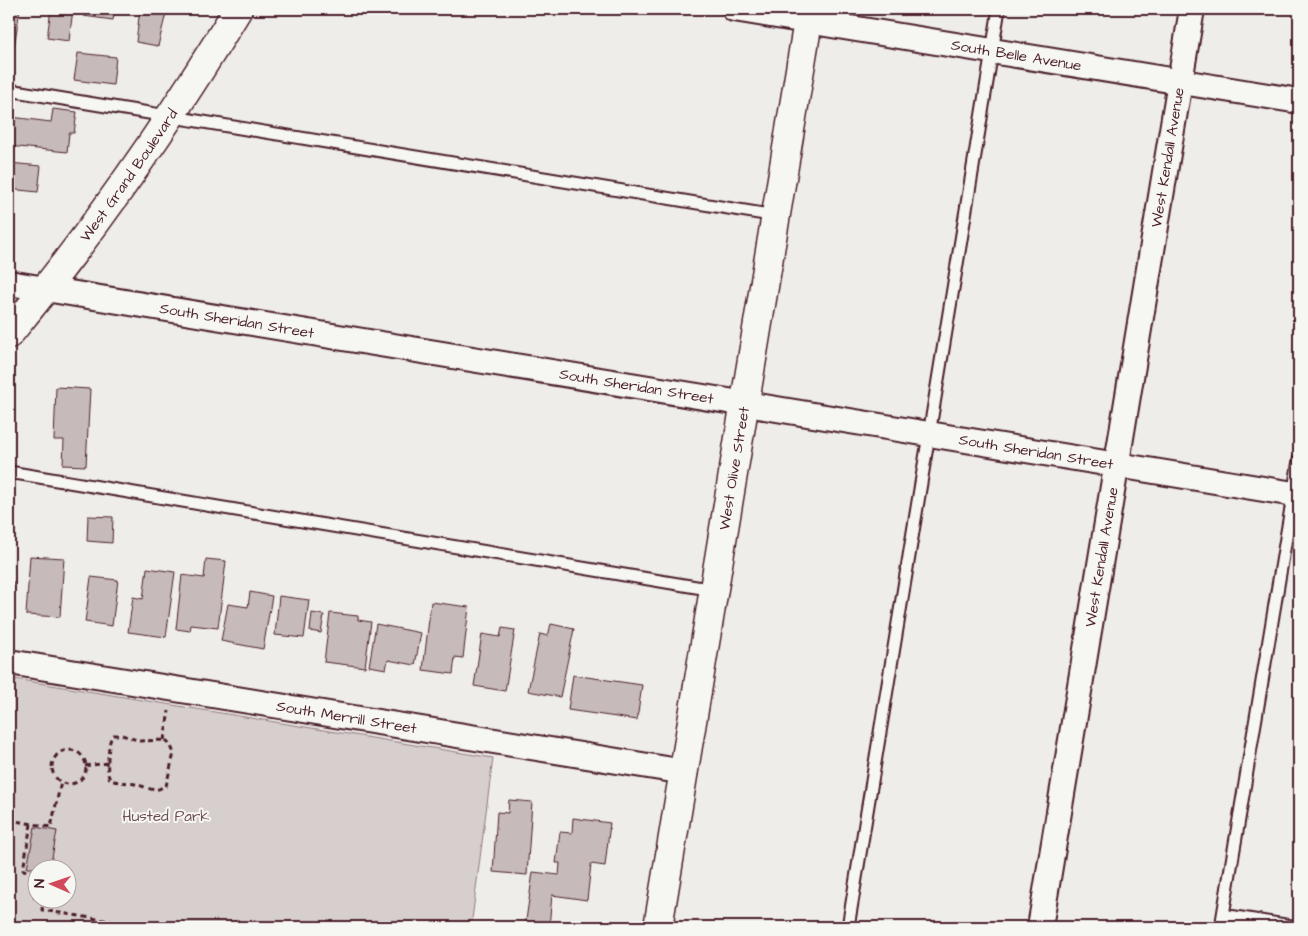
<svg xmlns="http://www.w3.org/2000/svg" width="1308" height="936" font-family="'Architects Daughter',sans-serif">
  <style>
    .green { fill: #d7cfce; stroke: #90777c; fill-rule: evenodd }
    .building { fill: #c6babb; stroke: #4a1f2b }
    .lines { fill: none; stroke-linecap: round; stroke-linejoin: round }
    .service-casing { stroke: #4a1f2b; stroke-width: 15 }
    .minor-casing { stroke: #4a1f2b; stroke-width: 28 }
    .tertiary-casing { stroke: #4a1f2b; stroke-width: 31 }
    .primary-casing { stroke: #4a1f2b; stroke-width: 31 }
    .path { stroke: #4a1f2b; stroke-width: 3; stroke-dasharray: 5 4; stroke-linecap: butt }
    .service { stroke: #f6f6f2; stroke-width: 11 }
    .minor { stroke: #f6f6f2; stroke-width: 24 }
    .tertiary { stroke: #f6f6f2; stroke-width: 28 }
    .primary { stroke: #f6f6f2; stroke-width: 28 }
    .labels { text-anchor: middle; stroke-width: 4; stroke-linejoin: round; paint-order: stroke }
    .street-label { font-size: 15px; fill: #4a1f2b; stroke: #f6f6f2 }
    .park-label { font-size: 15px; fill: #6d4b54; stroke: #f6f6f2 }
  </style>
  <rect width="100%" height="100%" fill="#efedea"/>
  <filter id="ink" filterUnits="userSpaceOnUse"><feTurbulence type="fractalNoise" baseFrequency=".02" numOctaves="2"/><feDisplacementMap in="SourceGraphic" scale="10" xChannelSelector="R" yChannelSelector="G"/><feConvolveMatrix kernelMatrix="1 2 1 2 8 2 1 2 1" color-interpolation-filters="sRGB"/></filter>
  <g filter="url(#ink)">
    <path class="green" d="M9 678 493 758 471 927H9ZM38 868H68V898H38Z"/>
    <path class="building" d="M9 9H20L10 73 9 72Z
      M51 9H73L69 41 47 38Z
      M84 9H115L113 20 83 16Z
      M140 9H167L158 46 136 42Z
      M78 53 116 57 113 85 74 80Z
      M53 109 77 112 74 133H69L67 152 9 146 11 117 51 122Z
      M9 163 41 166 38 192 9 189Z
      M56 387 90 389 86 466 63 465 64 440H54Z
      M88 516 113 517 112 543 87 541Z
      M30 556 64 558 60 617 26 615Z
      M206 559 226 561 218 628 191 625 190 631 176 629 182 575 204 578Z
      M147 568 175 572 166 637 128 632 133 597 143 599Z
      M91 577 118 580 112 626 85 622Z
      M9 582H14L11 614H9Z
      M250 592 272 596 263 649 221 641 228 604 248 607Z
      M279 596 309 600 304 638 275 635Z
      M431 602 469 607 463 658 455 657 453 674 423 670Z
      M312 613 324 615 321 633 310 631Z
      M330 613 358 616V620L371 622 365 667 324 662Z
      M376 624 421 633 415 665 388 660 386 669 369 666Z
      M551 624 574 629 560 697 528 691 540 634 548 636Z
      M502 628 515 630 505 691 474 686 482 634 500 637Z
      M573 675 642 685 637 720 568 710Z
      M509 800 532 802 527 875 493 872 497 812 508 813Z
      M573 818 610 823 605 866 591 864 587 900 552 895 549 927H525L533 872 559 875 560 863H556L560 832 572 833Z
      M35 827 57 831 50 868H27Z"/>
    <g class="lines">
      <g class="service-casing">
        <path id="service" d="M9 90 776 216
          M9 472 714 590
          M1223 915 1298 927
          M848 927 999 9
          M1221 927 1299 460"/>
      </g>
      <g class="minor-casing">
        <g id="minor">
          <path id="s1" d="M734 9 1299 101"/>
          <path id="s2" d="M9 283 1294 494"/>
          <path id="s3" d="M9 662 685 772"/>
          <path id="s4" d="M1040 927 1192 9"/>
        </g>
      </g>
      <g class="tertiary-casing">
        <g id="tertiary">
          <path id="s5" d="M658 927 810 9"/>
        </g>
      </g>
      <g class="primary-casing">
        <g id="primary">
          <path id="s6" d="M9 334C94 231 169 123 238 9"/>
        </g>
      </g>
      <path class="path" d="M113 735H122L140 741 166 740 170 744 174 753 166 786 156 790C147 789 139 784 130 783 107 781 107 782 108 758 109 750 108 742 113 735Z
        M164 740 169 711
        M52 767a17 17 0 1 1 34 0a17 17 0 1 1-34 0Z
        M85 766 108 763
        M9 820 51 827 61 782
        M31 824 23 870 38 873
        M33 897 38 898
        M43 898 42 910 122 923"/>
      <use href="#service" class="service"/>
      <use href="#minor" class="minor"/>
      <use href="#tertiary" class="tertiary"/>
      <use href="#primary" class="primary"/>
    </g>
  </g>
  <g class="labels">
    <g class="street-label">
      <text dy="5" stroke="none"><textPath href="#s1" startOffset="286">South Belle Avenue</textPath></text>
      <text dy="5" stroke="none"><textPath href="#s4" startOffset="780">West Kendall Avenue</textPath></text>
      <text dy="5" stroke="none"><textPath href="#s6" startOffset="199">West Grand Boulevard</textPath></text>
      <text dy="5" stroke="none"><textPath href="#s2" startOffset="231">South Sheridan Street</textPath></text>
      <text dy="5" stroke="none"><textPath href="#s2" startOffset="636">South Sheridan Street</textPath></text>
      <text dy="5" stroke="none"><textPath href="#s2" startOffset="1041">South Sheridan Street</textPath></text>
      <text dy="5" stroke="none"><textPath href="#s5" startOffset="465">West Olive Street</textPath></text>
      <text dy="5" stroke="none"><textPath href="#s4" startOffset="375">West Kendall Avenue</textPath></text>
      <text dy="5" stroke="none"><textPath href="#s3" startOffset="342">South Merrill Street</textPath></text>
    </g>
    <g class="park-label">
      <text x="166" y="821">Husted Park</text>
    </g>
  </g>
  <rect width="1308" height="936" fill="none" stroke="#f6f6f2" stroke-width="30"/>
  <rect x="15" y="15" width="1278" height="906" fill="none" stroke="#4a1f2b" stroke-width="2" filter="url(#ink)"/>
  <g transform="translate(52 884) rotate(272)"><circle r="24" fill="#f6f6f2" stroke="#b1a0a2"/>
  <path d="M0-4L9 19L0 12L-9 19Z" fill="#d1495b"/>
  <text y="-8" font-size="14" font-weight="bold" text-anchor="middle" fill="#4a1f2b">N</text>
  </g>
</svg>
